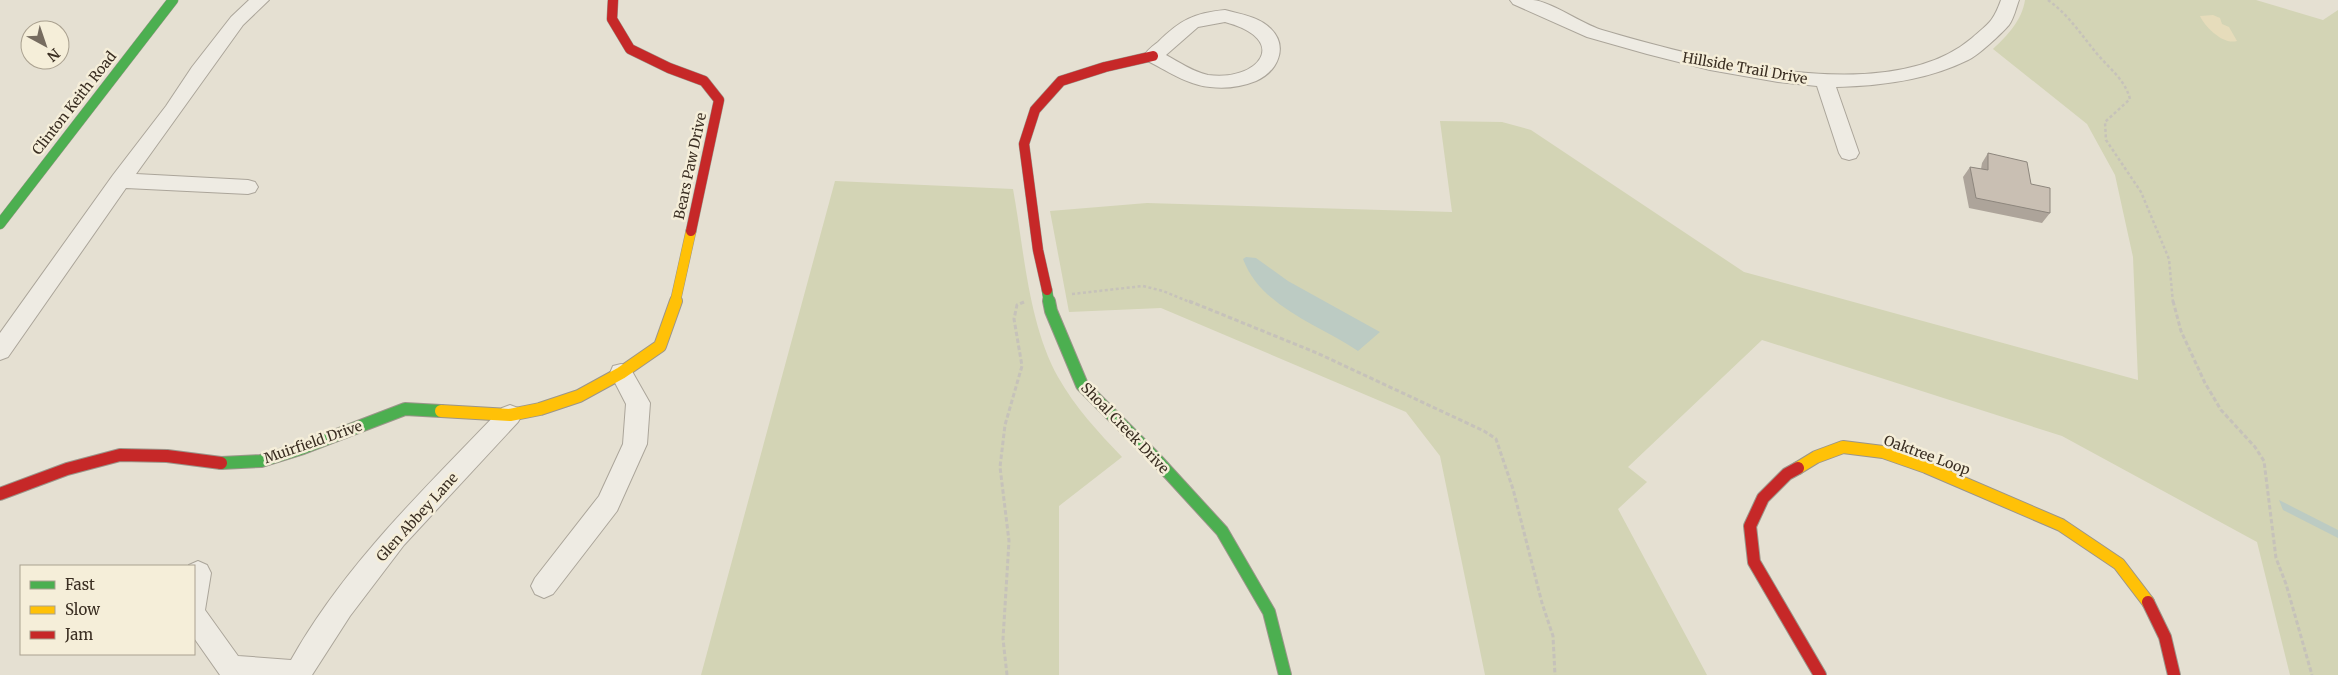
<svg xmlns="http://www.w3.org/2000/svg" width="2338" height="675" font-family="Merriweather,serif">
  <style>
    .green { fill: #d3d4b5 }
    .sand { fill: #e6dcbb }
    .water { fill: #bccbc3 }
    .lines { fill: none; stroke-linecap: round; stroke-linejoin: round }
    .street-casing { stroke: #aba59a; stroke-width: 2 }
    .fast-far1-casing { stroke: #9b958a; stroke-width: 11 }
    .fast-casing { stroke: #9b958a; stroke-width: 14 }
    .slow-far1-casing { stroke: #9b958a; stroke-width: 11 }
    .slow-casing { stroke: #9b958a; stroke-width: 14 }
    .jam-far1-casing { stroke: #9b958a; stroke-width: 11 }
    .jam-casing { stroke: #9b958a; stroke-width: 14 }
    .path-far1 { stroke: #c6c2ba; stroke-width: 2.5; stroke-dasharray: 3 2.5; stroke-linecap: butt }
    .path { stroke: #c6c2ba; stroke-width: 3; stroke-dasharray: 4.5 2.5; stroke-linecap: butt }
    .street { fill: #eeebe3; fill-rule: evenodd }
    .fast-far1 { stroke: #4caf50; stroke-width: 10 }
    .fast { stroke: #4caf50; stroke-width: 12 }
    .slow-far1 { stroke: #ffc107; stroke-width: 10 }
    .slow { stroke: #ffc107; stroke-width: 12 }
    .jam-far1 { stroke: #c62828; stroke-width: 10 }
    .jam { stroke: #c62828; stroke-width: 12 }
    .wall { fill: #ada49a }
    .building { fill: #c9bfb3; stroke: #8d867d }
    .labels { text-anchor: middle; stroke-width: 5; stroke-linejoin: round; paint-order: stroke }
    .street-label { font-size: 14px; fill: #3a2e22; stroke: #f5eed9 }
  </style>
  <rect width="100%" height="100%" fill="#e5e0d2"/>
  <path class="green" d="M2025 0H2256L2323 20 2338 10V675H2290L2257 542 2062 436 1762 340 1628 467 1647 482 1618 509 1707 675H1485L1440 456 1406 412 1161 308 1069 312 1050 211 1147 203 1452 212 1440 121 1502 122 1531 130 1744 272 2138 380 2133 257 2115 175 2087 124 1993 49C2008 35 2022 20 2025 0Z
    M835 181 1013 189C1024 249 1028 323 1058 377 1075 407 1098 432 1122 457L1059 506V675H701Z"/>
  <path class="sand" d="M2213 15 2220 18 2222 24 2229 27 2237 41C2223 45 2205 27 2200 16Z"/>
  <path class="water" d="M1246 257 1256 258 1288 281 1380 332 1358 351C1318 324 1261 307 1243 259Z
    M2279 500 2338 530V538L2283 510Z"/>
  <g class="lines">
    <g class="street-casing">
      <path id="street" d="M249 0H269L243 25 136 174 248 180 255 182 258 187 255 192 248 194 126 188 8 357 0 360V333L113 175 166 106 192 67 231 17Z
        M1510 0C1517 0 1526 0 1533 0 1552 2 1582 24 1602 30 1698 58 1888 110 1972 38 1989 23 1993 22 2001 0H2019C2016 8 2014 18 2009 25 2001 34 1979 55 1968 60 1928 80 1880 86 1836 87L1859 153 1856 158 1849 160 1842 158 1839 153 1817 86 1778 82 1710 70 1647 54 1587 37 1513 4Z
        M1225 10C1240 14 1260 17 1271 29 1289 47 1277 72 1256 81 1241 87 1225 89 1210 87 1187 85 1166 70 1146 60L1144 56C1147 50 1153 46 1158 42 1180 20 1194 13 1225 10ZM1225 22C1292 40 1258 82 1208 75 1193 72 1179 62 1166 55L1198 27Z
        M621 364 629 366 650 403 647 444 617 511 553 594 544 598 535 594 531 586 535 578 599 496 623 444 626 404 610 373 613 366Z
        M510 405 518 408 522 415 518 422 404 545 350 616 312 675H220L194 638V566L189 565 198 561 207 565 211 573 205 610 238 656 291 660C344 565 427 486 502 408Z"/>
    </g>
    <g class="fast-far1-casing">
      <path id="fast-far1" d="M0 224 173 0
        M1047 290 1049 303"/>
    </g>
    <g class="fast-casing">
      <path id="fast" d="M1049 301 1051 311 1082 385 1156 459 1222 531 1269 612 1285 675
        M221 463 261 461 303 448 405 409 441 411"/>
    </g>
    <g class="slow-far1-casing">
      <path id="slow-far1" d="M675 303 691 231"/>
    </g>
    <g class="slow-casing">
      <path id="slow" d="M441 411 510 415 540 409 579 396 621 373 660 346 676 301
        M1798 468 1816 457 1843 447 1883 452 1926 467 2061 525 2119 564 2148 602"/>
    </g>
    <g class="jam-far1-casing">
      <path id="jam-far1" d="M613 0 612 19 630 49 669 68 704 81 719 100 691 231
        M1047 290 1038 250 1024 144 1035 110 1061 81 1105 67 1153 56"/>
    </g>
    <g class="jam-casing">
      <path id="jam" d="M1798 468 1787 474 1763 498 1750 526 1754 562 1820 675
        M0 494 67 469 120 455 167 456 221 463
        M2148 602 2165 637 2174 675"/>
    </g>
    <path class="path-far1" d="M2048 0C2069 15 2082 36 2098 55 2111 70 2125 80 2130 99L2105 122 2106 140 2141 192 2169 259 2173 303
      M1072 294 1143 286 1163 291 1192 303"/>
    <path class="path" d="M1189 301 1317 353 1484 431 1496 439 1513 489 1542 603 1553 636 1555 675
      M2173 301 2181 331 2205 383 2221 410 2255 447 2264 461 2276 558 2286 584 2312 675
      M1007 675 1003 639 1009 541 1000 467 1005 425 1022 366 1014 319 1017 305 1024 302"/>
    <use href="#street" class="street"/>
    <use href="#fast-far1" class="fast-far1"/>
    <use href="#fast" class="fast"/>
    <use href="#slow-far1" class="slow-far1"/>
    <use href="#slow" class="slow"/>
    <use href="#jam-far1" class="jam-far1"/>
    <use href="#jam" class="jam"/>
  </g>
  <path class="wall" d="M1988 153 2031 184 2050 213 2042 223 1969 208 1963 177 1970 167 1981 169 1982 163Z"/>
  <path class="building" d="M1988 153 2027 162 2031 184 2050 188V213L1976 198 1970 167 1988 170Z"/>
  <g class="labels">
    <g class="street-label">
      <text transform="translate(1745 68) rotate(10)" y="5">Hillside Trail Drive</text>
      <text transform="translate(74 103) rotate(-52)" y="5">Clinton Keith Road</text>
      <text transform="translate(690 166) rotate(-78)" y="5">Bears Paw Drive</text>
      <text transform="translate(1125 428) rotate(46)" y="5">Shoal Creek Drive</text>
      <text transform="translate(313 442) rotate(-19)" y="5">Muirfield Drive</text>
      <text transform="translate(1927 455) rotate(20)" y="5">Oaktree Loop</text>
      <text transform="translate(417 517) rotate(-48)" y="5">Glen Abbey Lane</text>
    </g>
  </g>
  <rect x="20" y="565" width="175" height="90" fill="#f5eed9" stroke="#aaa190"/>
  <rect x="30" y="581" width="25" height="8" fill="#4caf50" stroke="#aaa190"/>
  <text x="65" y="590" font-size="15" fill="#3a2e22">Fast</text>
  <rect x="30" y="606" width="25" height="8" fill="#ffc107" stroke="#aaa190"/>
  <text x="65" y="615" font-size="15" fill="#3a2e22">Slow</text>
  <rect x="30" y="631" width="25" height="8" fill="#c62828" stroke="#aaa190"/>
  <text x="65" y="640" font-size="15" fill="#3a2e22">Jam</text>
  <g transform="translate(45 45) rotate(140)"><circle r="24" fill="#f5eed9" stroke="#aaa190"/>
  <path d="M0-4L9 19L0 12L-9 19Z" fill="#766c60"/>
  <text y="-8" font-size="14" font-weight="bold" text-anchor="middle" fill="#3a2e22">N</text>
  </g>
</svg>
